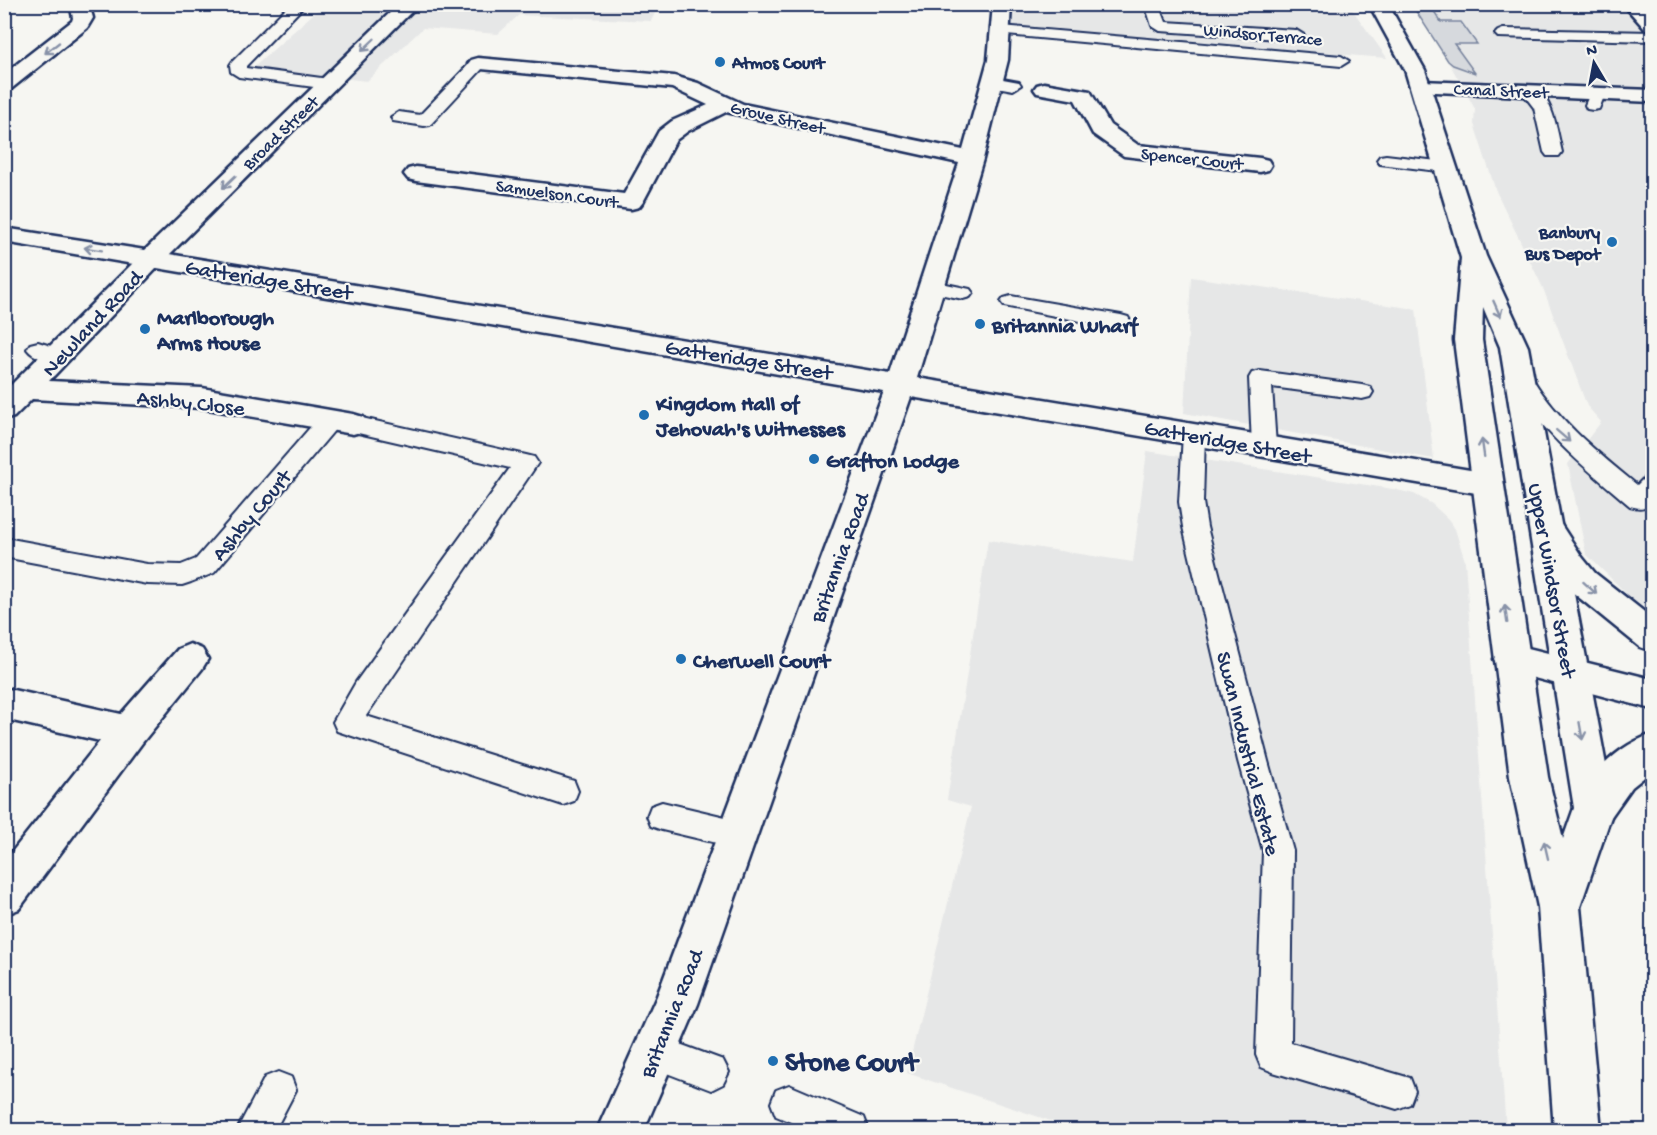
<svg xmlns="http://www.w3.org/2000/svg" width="1657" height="1135" font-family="'Gochi Hand',sans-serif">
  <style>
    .built { fill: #e6e7e7 }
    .green { fill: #d6d9dd; stroke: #78849e; stroke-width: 1.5 }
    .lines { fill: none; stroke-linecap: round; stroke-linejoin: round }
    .lane-casing { stroke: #1b2f5e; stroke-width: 4 }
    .street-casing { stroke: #1b2f5e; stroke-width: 5 }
    .secondary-casing { stroke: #1b2f5e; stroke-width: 5 }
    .primary-casing { stroke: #1b2f5e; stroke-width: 5 }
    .lane { fill: #f6f6f2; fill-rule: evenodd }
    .street { fill: #f6f6f2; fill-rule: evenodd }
    .secondary { fill: #f6f6f2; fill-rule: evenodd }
    .primary { fill: #f6f6f2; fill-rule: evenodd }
    .oneway { stroke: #8892a8 }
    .poi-dot { fill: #1f6fb2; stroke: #f6f6f2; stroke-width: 2 }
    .labels { text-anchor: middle; stroke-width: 4.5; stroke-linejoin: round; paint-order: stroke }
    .far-street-label { font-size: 18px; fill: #1b2f5e; stroke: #f6f6f2 }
    .far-poi-label { font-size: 18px; font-weight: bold; fill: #1b2f5e; stroke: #f6f6f2; text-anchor: start }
    .street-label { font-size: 22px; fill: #1b2f5e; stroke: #f6f6f2 }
    .poi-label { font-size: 22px; font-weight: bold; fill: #1b2f5e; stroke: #f6f6f2; text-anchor: start }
    .near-poi-label { font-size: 27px; font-weight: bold; fill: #1b2f5e; stroke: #f6f6f2; text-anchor: start }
  </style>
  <rect width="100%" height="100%" fill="#f6f6f2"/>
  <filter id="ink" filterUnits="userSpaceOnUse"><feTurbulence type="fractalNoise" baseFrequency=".0167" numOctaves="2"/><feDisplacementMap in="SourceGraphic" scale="12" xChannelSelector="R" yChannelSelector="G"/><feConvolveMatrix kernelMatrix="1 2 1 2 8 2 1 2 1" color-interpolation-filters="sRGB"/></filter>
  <g filter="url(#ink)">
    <path class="built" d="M323 5H659L651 21 519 15 498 34 423 28 367 81 253 68Z
      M994 5H1349L1387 58 997 29Z
      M1412 5H1652V611L1632 599 1586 554 1568 464 1601 422 1587 406 1543 288 1496 191 1474 124 1475 109 1448 61Z
      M1191 277 1416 309 1434 459 1184 413Z
      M1147 451 1393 489 1414 494 1432 504 1448 519 1455 529 1465 561 1506 1130H1078L907 1073 971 807 947 800 988 540 1133 562Z"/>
    <path class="green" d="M1412 5H1430L1441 22H1461L1477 44H1454L1475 73 1453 65 1448 61Z"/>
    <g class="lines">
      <g class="lane-casing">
        <path id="lane" d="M290 4H302L303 7 246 66V68L329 79 335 81 337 84 335 87 329 89 239 77 231 72 230 65 232 62Z
          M1145 4H1159L1166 22 1296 30 1304 35 1296 40 1160 31 1152 26Z
          M1001 26 1341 56 1349 61 1341 66 996 34 993 31Z
          M1503 29 1652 32V41L1498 37 1495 34 1498 31Z
          M478 59 486 64 484 67 430 125 424 126 393 121 391 117 399 112 420 115 472 61Z
          M992 77 1019 82 1021 85 1013 90 986 85 984 82Z
          M1529 86C1553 92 1557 132 1562 152L1559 156H1547L1544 152 1534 108 1521 91Z
          M1597 89 1605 94 1599 109 1593 110 1587 109 1585 105 1591 91Z
          M1386 155 1446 162 1452 163 1455 167 1452 171 1446 172 1380 164 1377 160 1380 156Z
          M932 281 970 289 973 293 970 297 963 299 925 291 922 287 925 283Z
          M1011 296 1121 315 1128 317 1131 322 1128 327 1121 329 1004 306 1001 302 1004 298Z
          M38 342 67 351 70 356 67 361C55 364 34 359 27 349L30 344Z
          M1260 371 1362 385 1370 387 1373 392 1370 397 1362 399 1272 387 1276 446 1272 452 1264 454 1256 452 1252 446 1249 378 1252 373Z
          M1524 376 1532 378C1560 423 1597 452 1637 485L1644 478 1652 475C1652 493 1656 514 1630 506 1586 468 1543 435 1513 383L1516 378Z
          M329 413 337 415 340 421 337 427 214 573 191 582 182 585 147 584 4 557V541L11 539 147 564 181 565 196 559 321 415Z
          M353 416 526 455 534 457 538 463 366 716 574 781 578 791 574 801 563 805 337 731 333 722 356 682 510 468 345 430 342 424 345 418Z
          M1194 426 1202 428 1205 434 1203 502 1207 527 1268 761 1293 851 1291 1043 1410 1078 1415 1091 1410 1104 1397 1109 1273 1072 1261 1067 1256 1055 1263 851 1238 761 1183 527 1179 502 1183 434 1186 428Z
          M662 802 738 820 749 824 753 834 749 844 738 848 662 830 651 826 647 816 651 806Z
          M655 1035 723 1060 729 1072 723 1084 711 1090 643 1064 638 1052 643 1040Z
          M278 1072 291 1077 296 1090 275 1130H237L265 1077Z
          M789 1085 864 1117 869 1130H810L776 1116 771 1103 776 1090Z"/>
      </g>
      <g class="street-casing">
        <path id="street" d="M70 4H89L93 18 87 28 11 89 4 91V74L72 21 73 18Z
          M993 4H1011L1008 60 983 159 917 378 1488 473 1499 476 1503 484 1499 492 1488 495 911 397 698 1004 644 1130H597L657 996 884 392 157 268 49 381 202 388 353 414 363 417 368 424 363 431 353 434 202 408 32 399 14 417 4 420V392L142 254 151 251 890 374 959 163 726 112 688 131 676 140 643 202 639 207 631 209 416 181 408 179 404 174 408 169 416 167 624 194 659 131 672 121 708 105 672 88 471 68 468 64 471 60 478 58 674 76 698 83 743 104 963 150 988 60Z
          M1623 4H1643L1652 14V31L1645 29Z
          M1421 81 1652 90V102L1414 91 1411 87 1414 83Z
          M1044 83 1090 91 1110 125 1138 145 1260 158 1268 160 1271 165 1268 170 1260 172 1124 156 1093 134 1075 100 1037 93 1034 89 1037 85Z
          M190 644 202 649 208 659 202 669 142 743 19 909 4 915V862L100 741 4 719V688L121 714 178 649Z"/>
      </g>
      <g class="secondary-casing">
        <path id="secondary" d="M399 4H419L160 264 151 267 4 242V228L145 250Z
          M1545 513 1556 517 1582 557 1595 573 1652 618V651L1640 647 1571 591 1558 575 1529 525 1534 517Z
          M1512 644 1652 679V709L1500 669 1494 659 1500 649Z
          M1652 734V771L1632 787 1608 821 1594 826 1580 821 1574 808C1590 774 1616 747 1652 734Z"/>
      </g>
      <g class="primary-casing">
        <path id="primary" d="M1369 4H1388L1425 70 1486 256 1528 347 1614 808 1580 907 1601 1130H1554L1538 907 1510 777 1454 340 1461 258 1405 70ZM1483 307 1500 347 1574 808 1563 839 1548 777 1482 340Z"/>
      </g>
      <use href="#lane" class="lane"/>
      <use href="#street" class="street"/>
      <use href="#secondary" class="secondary"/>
      <use href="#primary" class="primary"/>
    </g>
    <defs><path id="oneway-shaft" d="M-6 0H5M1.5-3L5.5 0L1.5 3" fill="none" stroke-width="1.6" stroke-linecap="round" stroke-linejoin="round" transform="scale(1.5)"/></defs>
    <g class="oneway">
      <use href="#oneway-shaft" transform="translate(368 45) rotate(136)"/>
      <use href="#oneway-shaft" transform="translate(52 48) rotate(142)"/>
      <use href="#oneway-shaft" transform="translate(229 182) rotate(136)"/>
      <use href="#oneway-shaft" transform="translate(93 249) rotate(-171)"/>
      <use href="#oneway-shaft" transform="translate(1497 309) rotate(66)"/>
      <use href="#oneway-shaft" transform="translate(1563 436) rotate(41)"/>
      <use href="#oneway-shaft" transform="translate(1483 448) rotate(-98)"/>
      <use href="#oneway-shaft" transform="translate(1590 588) rotate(42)"/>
      <use href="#oneway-shaft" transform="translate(1506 614) rotate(-98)"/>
      <use href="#oneway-shaft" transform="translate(1581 731) rotate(80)"/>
      <use href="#oneway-shaft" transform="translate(1546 850) rotate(-103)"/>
    </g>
  </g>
  <g class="poi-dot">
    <circle cx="720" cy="62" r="6"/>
    <circle cx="1612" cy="242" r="6"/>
    <circle cx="980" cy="324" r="6"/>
    <circle cx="145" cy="329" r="6"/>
    <circle cx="644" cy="415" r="6"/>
    <circle cx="814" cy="459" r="6"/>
    <circle cx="681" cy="659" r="6"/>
    <circle cx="773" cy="1061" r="6"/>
  </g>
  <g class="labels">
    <g class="far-street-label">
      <text transform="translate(1263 34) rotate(5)" y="6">Windsor Terrace</text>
      <text transform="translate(1501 90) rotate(2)" y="6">Canal Street</text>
      <text transform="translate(778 117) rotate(13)" y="6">Grove Street</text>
      <text transform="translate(280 132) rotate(-44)" y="6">Broad Street</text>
      <text transform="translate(1192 158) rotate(6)" y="6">Spencer Court</text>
      <text transform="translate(557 193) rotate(8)" y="6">Samuelson Court</text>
    </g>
    <g class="far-poi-label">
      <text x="732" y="68">Atmos Court</text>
      <text x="1600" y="238" text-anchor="end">Banbury<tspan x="1600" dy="21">Bus Depot</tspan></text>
    </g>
    <g class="street-label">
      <text transform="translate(269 278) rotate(9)" y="8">Gatteridge Street</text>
      <text transform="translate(91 322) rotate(-47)" y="8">Newland Road</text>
      <text transform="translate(749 358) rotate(9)" y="8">Gatteridge Street</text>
      <text transform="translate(191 401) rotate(6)" y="8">Ashby Close</text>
      <text transform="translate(1228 440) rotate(10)" y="8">Gatteridge Street</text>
      <text transform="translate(250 514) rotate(-50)" y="8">Ashby Court</text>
      <text transform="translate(838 557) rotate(-70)" y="8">Britannia Road</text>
      <text transform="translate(1554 580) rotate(80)" y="8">Upper Windsor Street</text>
      <text transform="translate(1250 753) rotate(76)" y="8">Swan Industrial Estate</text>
      <text transform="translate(670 1013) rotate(-68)" y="8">Britannia Road</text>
    </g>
    <g class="poi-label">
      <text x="157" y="324">Marlborough<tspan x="157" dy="25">Arms House</tspan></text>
      <text x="992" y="332">Britannia Wharf</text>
      <text x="656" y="410">Kingdom Hall of<tspan x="656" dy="25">Jehovah's Witnesses</tspan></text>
      <text x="826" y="467">Grafton Lodge</text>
      <text x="693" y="667">Cherwell Court</text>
    </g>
    <g class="near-poi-label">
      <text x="785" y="1070">Stone Court</text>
    </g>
  </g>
  <rect width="1657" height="1135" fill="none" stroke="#f6f6f2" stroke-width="24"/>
  <rect x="12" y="12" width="1633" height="1111" fill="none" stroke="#1b2f5e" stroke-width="2" filter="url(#ink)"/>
  <g transform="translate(1594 63) rotate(350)" stroke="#f6f6f2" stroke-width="4.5" paint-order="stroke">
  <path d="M0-4.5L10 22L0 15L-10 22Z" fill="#1b2f5e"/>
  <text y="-9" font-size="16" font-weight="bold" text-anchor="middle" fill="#1b2f5e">N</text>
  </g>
</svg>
